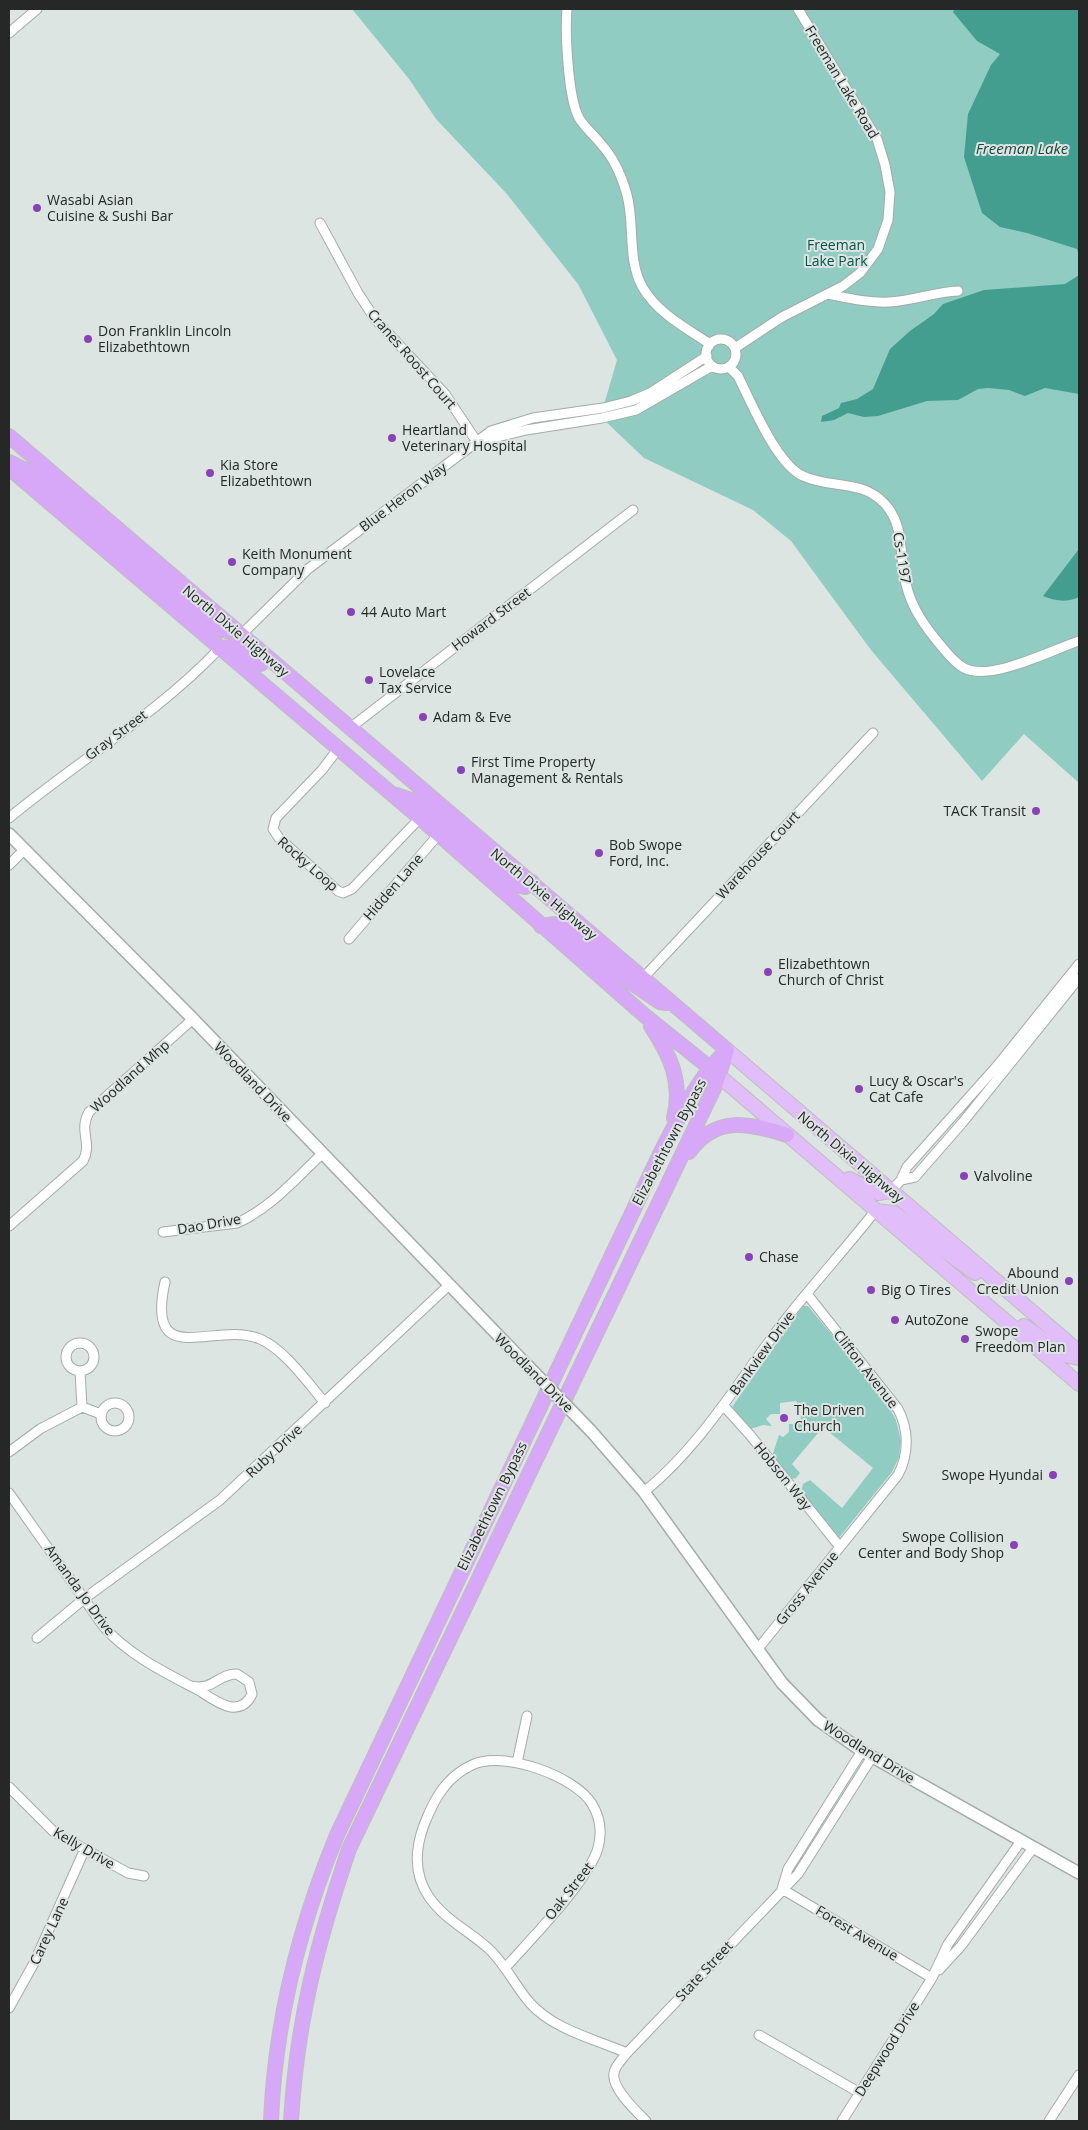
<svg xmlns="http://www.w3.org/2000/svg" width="1088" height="2130" font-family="'Open Sans',sans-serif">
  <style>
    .green { fill: #90ccc1 }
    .water { fill: #439e8f }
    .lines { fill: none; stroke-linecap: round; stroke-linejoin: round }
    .minor-casing { stroke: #a4abaa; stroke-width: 11 }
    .tertiary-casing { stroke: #a4abaa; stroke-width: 14 }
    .primary-casing { stroke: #bebebe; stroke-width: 16 }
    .trunk-casing { stroke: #bebebe; stroke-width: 16 }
    .minor { stroke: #fff; stroke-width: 9 }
    .tertiary { stroke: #fff; stroke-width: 11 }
    .primary { stroke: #e1bef9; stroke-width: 14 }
    .trunk { stroke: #d7a8f7; stroke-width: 14 }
    .tertiary-bridge-casing { stroke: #a4abaa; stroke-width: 14; stroke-linecap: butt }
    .tertiary-bridge { stroke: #fff; stroke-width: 11 }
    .poi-dot { fill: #8942b5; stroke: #dde5e3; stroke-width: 2 }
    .labels { text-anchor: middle; stroke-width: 4; stroke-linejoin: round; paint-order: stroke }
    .street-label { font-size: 14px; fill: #252827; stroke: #dde5e3 }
    .poi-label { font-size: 14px; fill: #252827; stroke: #dde5e3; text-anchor: start }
    .park-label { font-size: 14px; fill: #00544a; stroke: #dde5e3 }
    .water-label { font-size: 15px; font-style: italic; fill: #1c453e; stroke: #dde5e3 }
  </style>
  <rect width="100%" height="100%" fill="#dde5e3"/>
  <path class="green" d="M352 9H1079V783L1024 734 982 781 871 650 791 541 753 510 644 458 602 418 603 408 617 360 578 284 506 193 436 119 409 79Z
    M803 1306H808L883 1397 896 1420 901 1441 899 1457 892 1472 838 1539 801 1493 803 1484 810 1480 842 1508 873 1468 823 1427 792 1464 800 1473 796 1478 791 1479 772 1456 779 1435 783 1437 789 1432V1424H800L802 1407 796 1401 780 1403V1414H771L766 1419 772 1426 763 1425 750 1429 732 1407Z"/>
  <path class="water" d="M954 9H1079V255L1077 249 1027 233 1000 227 982 213 964 157 968 114 991 65 1000 54 977 41 953 12Z
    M1079 275V394L1045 388 1025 396 1009 390 988 388 978 389 958 400 927 401 878 416 864 417 848 413 834 420 821 422 822 416 839 408 841 403 857 399 873 389 890 349 910 331 934 314 943 304 984 290 1065 284Z
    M1079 549V597C1066 603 1056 601 1043 596Z"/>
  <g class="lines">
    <g class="minor-casing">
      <path id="minor" d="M567 9C565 33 568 98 579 118 585 128 594 135 601 144 614 158 622 177 627 195 635 225 627 261 643 288 657 312 684 327 707 342L709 346
        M9 33 37 9
        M320 223 358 293 375 319 445 394 477 442
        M827 294C847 298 868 303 889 302 912 301 934 292 958 291
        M706 354a15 15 0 1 1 30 0a15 15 0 1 1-30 0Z
        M735 348 782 317 843 286 860 273 878 249 888 220 890 192 885 165 877 139 798 9
        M729 367 738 376C751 402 777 465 803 476 831 489 861 479 884 503 903 522 900 550 904 574 908 601 920 620 937 641 945 650 953 662 964 668 991 682 1051 650 1079 641
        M477 442 526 430 602 418 636 410 712 366
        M241 635 308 569 491 431 533 418 603 408 631 401 650 393 707 356
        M350 728 633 510
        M338 749 322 770 276 818 273 829 279 838 338 891 343 893 352 889 420 818
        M9 818C78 761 157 714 219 649
        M9 865 24 850
        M349 939 438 835
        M644 977 873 733
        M901 1180 915 1177 963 1122 1079 978
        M891 1191 901 1180 907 1167 997 1066 1079 964
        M9 1226 83 1161C93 1143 78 1132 89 1112L193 1019
        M163 1232 237 1223C271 1208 295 1179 322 1154
        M165 1282C145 1373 215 1320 260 1339 284 1349 308 1383 325 1403
        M66 1357a14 14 0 1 1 28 0a14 14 0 1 1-28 0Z
        M80 1371 82 1407
        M101 1417a14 14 0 1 1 28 0a14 14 0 1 1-28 0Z
        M724 1406 750 1435 840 1547
        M82 1407 101 1414
        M9 1452 40 1429 82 1407
        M644 1492C703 1444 740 1378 786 1319 815 1282 847 1247 876 1210
        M9 1493 104 1627C130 1656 166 1673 200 1691 209 1697 220 1705 231 1707 241 1708 248 1703 252 1694L249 1682 237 1674C217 1674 214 1691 190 1686
        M37 1638 85 1598 220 1500 448 1286
        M757 1650 898 1475C909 1454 909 1430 898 1409L807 1294
        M517 1763 527 1716
        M9 1787 54 1832 128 1873 144 1876
        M782 1889 932 1978
        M782 1889 788 1869 862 1751
        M506 1967C530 1940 589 1880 598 1848 602 1833 600 1817 592 1804 575 1776 503 1750 472 1765 446 1777 434 1799 424 1825 415 1849 414 1875 429 1897 444 1919 469 1931 489 1949 506 1965 515 1986 530 2003 554 2030 595 2039 627 2053
        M939 1970 961 1946 1033 1848
        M9 2008 34 1963 84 1851
        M759 2035 860 2093
        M646 2121C636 2111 611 2088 614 2073 615 2066 623 2058 627 2053L798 1874 872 1757
        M842 2121 932 1978 948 1944 1021 1841
        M1049 2121 1079 2075"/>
    </g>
    <g class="tertiary-casing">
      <path id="tertiary" d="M9 834 193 1019 522 1360
        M591 1431 644 1492 782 1683 818 1720 862 1751 1079 1873"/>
    </g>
    <g class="primary-casing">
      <path id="primary" d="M727 1050 1079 1352
        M718 1075 1079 1384
        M849 1179 878 1193 891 1191
        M877 1211 894 1213 975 1273
        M1024 1326 1064 1355 1079 1358"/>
    </g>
    <g class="trunk-casing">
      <path id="trunk" d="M9 436 727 1050
        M9 462 33 474 203 616 222 630 231 632
        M9 468 420 818 644 1015 715 1072
        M219 649C240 643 245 651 261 664
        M397 795 419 803 516 885 525 887 532 882
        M541 926 555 924 563 928 620 975 660 1002 666 1003
        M651 1026C670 1055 683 1082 674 1118
        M689 1152C716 1115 749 1123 787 1135
        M271 2121C275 2022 299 1927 337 1835L660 1154C679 1117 696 1080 727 1050
        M291 2121C297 2020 317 1944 349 1849L715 1086 726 1053"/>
    </g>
    <use href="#minor" class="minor"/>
    <use href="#tertiary" class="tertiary"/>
    <use href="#primary" class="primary"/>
    <use href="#trunk" class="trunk"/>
    <g class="tertiary-bridge-casing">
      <path id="tertiary-bridge" d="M522 1360 591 1431"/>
    </g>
    <use href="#tertiary-bridge" class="tertiary-bridge"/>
  </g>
  <g class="poi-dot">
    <circle cx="37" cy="208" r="5"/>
    <circle cx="88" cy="339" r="5"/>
    <circle cx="392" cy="438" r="5"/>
    <circle cx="210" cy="473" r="5"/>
    <circle cx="232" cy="562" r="5"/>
    <circle cx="351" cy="612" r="5"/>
    <circle cx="369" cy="680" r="5"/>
    <circle cx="423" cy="717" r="5"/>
    <circle cx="461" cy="770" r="5"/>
    <circle cx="1036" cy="811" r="5"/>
    <circle cx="599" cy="853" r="5"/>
    <circle cx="768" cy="972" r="5"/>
    <circle cx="859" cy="1089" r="5"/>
    <circle cx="964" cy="1176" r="5"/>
    <circle cx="749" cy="1257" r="5"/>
    <circle cx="1069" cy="1281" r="5"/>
    <circle cx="871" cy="1290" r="5"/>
    <circle cx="895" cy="1320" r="5"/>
    <circle cx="965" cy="1339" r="5"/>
    <circle cx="784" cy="1418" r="5"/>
    <circle cx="1053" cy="1475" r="5"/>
    <circle cx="1014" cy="1545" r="5"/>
  </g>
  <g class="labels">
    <g class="street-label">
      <text transform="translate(842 82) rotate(59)" y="5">Freeman Lake Road</text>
      <text transform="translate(412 359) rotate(49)" y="5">Cranes Roost Court</text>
      <text transform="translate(403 497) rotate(-37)" y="5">Blue Heron Way</text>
      <text transform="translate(902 558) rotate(81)" y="5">Cs-1197</text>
      <text transform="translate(491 619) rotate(-37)" y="5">Howard Street</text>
      <text transform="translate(236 631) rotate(40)" y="5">North Dixie Highway</text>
      <text transform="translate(116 735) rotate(-37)" y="5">Gray Street</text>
      <text transform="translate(758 855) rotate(-47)" y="5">Warehouse Court</text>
      <text transform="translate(308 864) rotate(41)" y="5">Rocky Loop</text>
      <text transform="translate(393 887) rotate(-49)" y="5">Hidden Lane</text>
      <text transform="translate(544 894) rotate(40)" y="5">North Dixie Highway</text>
      <text transform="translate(130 1076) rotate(-42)" y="5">Woodland Mhp</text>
      <text transform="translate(253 1082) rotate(46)" y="5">Woodland Drive</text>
      <text transform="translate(669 1142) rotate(-62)" y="5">Elizabethtown Bypass</text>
      <text transform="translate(851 1157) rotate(40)" y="5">North Dixie Highway</text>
      <text transform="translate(209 1224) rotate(-10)" y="5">Dao Drive</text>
      <text transform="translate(762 1353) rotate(-54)" y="5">Bankview Drive</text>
      <text transform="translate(866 1369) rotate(52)" y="5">Clifton Avenue</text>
      <text transform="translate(534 1373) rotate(45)" y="5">Woodland Drive</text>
      <text transform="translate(274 1451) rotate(-43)" y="5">Ruby Drive</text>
      <text transform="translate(783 1476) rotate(51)" y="5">Hobson Way</text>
      <text transform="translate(492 1506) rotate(-64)" y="5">Elizabethtown Bypass</text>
      <text transform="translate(807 1588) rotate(-51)" y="5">Gross Avenue</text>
      <text transform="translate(80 1590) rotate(54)" y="5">Amanda Jo Drive</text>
      <text transform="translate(869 1752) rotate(32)" y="5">Woodland Drive</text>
      <text transform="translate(84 1848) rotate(30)" y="5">Kelly Drive</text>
      <text transform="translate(569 1891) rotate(-52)" y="5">Oak Street</text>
      <text transform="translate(49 1931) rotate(-65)" y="5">Carey Lane</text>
      <text transform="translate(857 1933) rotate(31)" y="5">Forest Avenue</text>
      <text transform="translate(704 1971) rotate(-47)" y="5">State Street</text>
      <text transform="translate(887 2049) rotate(-58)" y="5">Deepwood Drive</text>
    </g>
    <g class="poi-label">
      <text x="47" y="205">Wasabi Asian<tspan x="47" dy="16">Cuisine &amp; Sushi Bar</tspan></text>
      <text x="98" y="336">Don Franklin Lincoln<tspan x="98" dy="16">Elizabethtown</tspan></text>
      <text x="402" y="435">Heartland<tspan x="402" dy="16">Veterinary Hospital</tspan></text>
      <text x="220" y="470">Kia Store<tspan x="220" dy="16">Elizabethtown</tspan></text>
      <text x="242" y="559">Keith Monument<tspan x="242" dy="16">Company</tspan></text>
      <text x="361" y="617">44 Auto Mart</text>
      <text x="379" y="677">Lovelace<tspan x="379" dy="16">Tax Service</tspan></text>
      <text x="433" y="722">Adam &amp; Eve</text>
      <text x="471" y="767">First Time Property<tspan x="471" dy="16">Management &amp; Rentals</tspan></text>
      <text x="1026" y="816" text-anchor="end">TACK Transit</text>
      <text x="609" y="850">Bob Swope<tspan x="609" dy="16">Ford, Inc.</tspan></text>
      <text x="778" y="969">Elizabethtown<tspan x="778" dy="16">Church of Christ</tspan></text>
      <text x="869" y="1086">Lucy &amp; Oscar's<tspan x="869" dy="16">Cat Cafe</tspan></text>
      <text x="974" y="1181">Valvoline</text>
      <text x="759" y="1262">Chase</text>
      <text x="1059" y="1278" text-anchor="end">Abound<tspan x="1059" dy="16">Credit Union</tspan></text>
      <text x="881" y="1295">Big O Tires</text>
      <text x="905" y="1325">AutoZone</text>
      <text x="975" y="1336">Swope<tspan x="975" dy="16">Freedom Plan</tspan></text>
      <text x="794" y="1415">The Driven<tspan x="794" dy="16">Church</tspan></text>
      <text x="1043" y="1480" text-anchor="end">Swope Hyundai</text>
      <text x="1004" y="1542" text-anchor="end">Swope Collision<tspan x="1004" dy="16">Center and Body Shop</tspan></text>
    </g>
    <g class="park-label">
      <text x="836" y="250">Freeman<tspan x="836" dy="16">Lake Park</tspan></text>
    </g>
    <g class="water-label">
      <text x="1022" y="154">Freeman Lake</text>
    </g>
  </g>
  <rect width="1088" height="2130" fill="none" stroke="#252827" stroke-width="20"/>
</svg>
